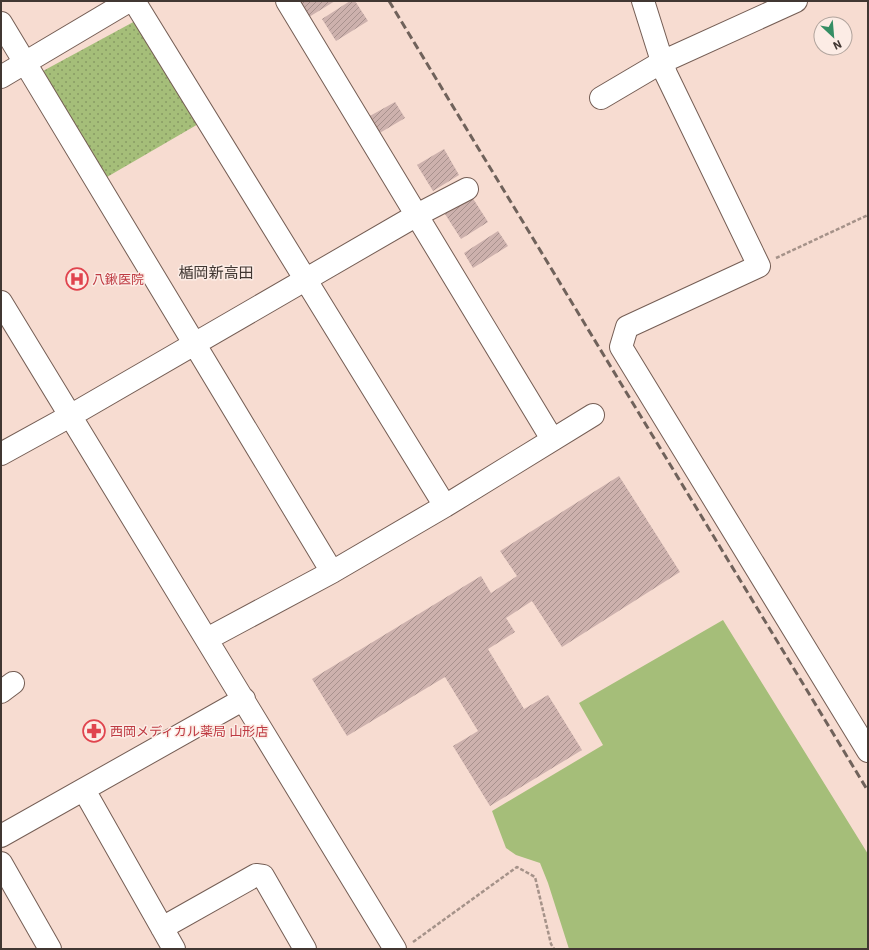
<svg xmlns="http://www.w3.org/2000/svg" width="869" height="950" font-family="'IBM Plex Sans','Noto Sans JP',sans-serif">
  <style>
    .park { fill: url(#park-dots) }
    .pitch { fill: #a5be79 }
    .building { fill: url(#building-hatch) }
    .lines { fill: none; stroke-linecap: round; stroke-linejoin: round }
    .minor-casing { stroke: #755e55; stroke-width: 24 }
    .path { stroke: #a59289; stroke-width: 2.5; stroke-dasharray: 4 2; stroke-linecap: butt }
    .minor { stroke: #fff; stroke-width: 22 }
    .rail { stroke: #70625b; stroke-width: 3; stroke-dasharray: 8 4; stroke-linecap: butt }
    .labels { text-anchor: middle; stroke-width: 3; stroke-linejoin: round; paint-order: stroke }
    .health-label { font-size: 13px; fill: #be3a42; stroke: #fcece5; text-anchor: start }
    .quarter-label { font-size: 15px; fill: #413732; stroke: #fcece5 }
  </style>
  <defs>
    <pattern id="park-dots" width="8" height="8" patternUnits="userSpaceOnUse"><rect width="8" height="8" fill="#a5be79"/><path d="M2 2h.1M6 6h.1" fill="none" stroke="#889b64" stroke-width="1.8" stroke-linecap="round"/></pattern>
    <pattern id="building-hatch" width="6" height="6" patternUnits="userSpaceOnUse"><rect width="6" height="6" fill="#cdb1ad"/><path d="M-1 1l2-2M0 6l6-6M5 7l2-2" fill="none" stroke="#a8918d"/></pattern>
  </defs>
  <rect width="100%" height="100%" fill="#f7dcd1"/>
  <path class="park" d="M137 20 200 123 107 177 43 71Z"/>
  <path class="pitch" d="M723 620 868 854V949H569L548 883 540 863 516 855 506 848 492 811 603 745 579 703Z"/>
  <path class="building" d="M299 1H335L309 17Z
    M350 1H355L368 21 336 41 322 19Z
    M395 102 405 118 378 134 368 117Z
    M444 149 459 175 433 191 417 165Z
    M472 197 488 222 461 239 445 214Z
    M498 231 508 246 473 268 464 253Z
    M619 476 680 572 562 647 532 601 506 618 515 632 488 649 524 709 548 695 582 750 490 806 453 746 478 731 445 677 347 736 312 679 481 576 491 593 517 576 500 551Z"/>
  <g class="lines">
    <g class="minor-casing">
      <path id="minor" d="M134 1 445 506 332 572 207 639
        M287 1 552 439
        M643 1 666 74 759 266 627 327 621 347 868 751
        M1 23 332 572
        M1 77 129 1
        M601 98 662 62 796 1
        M1 302 395 949
        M1 454 70 416 417 215 467 189
        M445 506 593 415
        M1 692 13 683
        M84 790 174 949
        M1 836 244 699
        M1 863 50 949
        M162 928 256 875 263 876 305 949"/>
    </g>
    <path class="path" d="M776 258 868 215
      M413 942 517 867 535 877 551 944 554 949"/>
    <use href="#minor" class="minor"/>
    <path class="rail" d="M389 1 868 791"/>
  </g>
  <defs>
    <g id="hospital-ring" transform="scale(1.15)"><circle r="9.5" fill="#fcece5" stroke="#e0444e" stroke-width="1.5"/><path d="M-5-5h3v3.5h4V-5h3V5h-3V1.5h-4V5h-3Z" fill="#e0444e"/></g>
    <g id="pharmacy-ring" transform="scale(1.15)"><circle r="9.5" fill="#fcece5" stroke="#e0444e" stroke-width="1.5"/><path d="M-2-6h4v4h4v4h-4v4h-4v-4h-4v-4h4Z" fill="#e0444e"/></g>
  </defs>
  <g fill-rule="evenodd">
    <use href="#hospital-ring" x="77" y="279"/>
    <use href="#pharmacy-ring" x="94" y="731"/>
  </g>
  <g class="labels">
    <g class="health-label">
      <text x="92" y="284">八鍬医院</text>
      <text x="110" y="736">西岡メディカル薬局 山形店</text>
    </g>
    <g class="quarter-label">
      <text x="216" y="278">楯岡新高田</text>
    </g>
  </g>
  <rect width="869" height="950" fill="none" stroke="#413732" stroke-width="4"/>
  <g transform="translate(833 36) rotate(154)"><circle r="19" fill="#fcece5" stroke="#b1a49d"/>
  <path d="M0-3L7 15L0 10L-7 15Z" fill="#358e64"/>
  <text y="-6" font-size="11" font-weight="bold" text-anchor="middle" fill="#413732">N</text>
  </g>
</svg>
